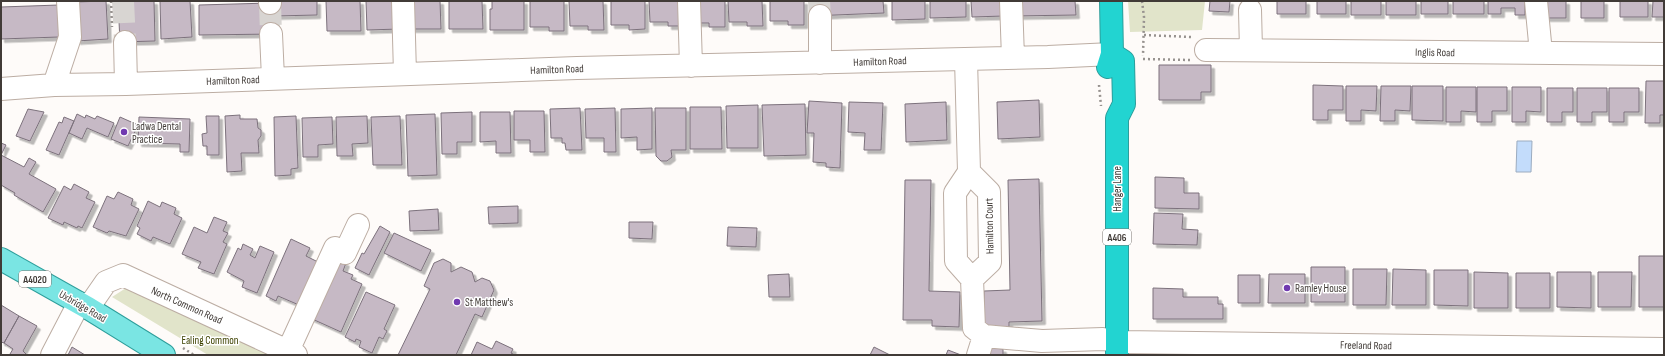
<svg xmlns="http://www.w3.org/2000/svg" width="1665" height="356" font-family="'Sofia Sans Condensed',sans-serif">
  <style>
    .green { fill: #e1e4ca }
    .water { fill: #c3dcfb; stroke: #9cacc0 }
    .building { fill: #c6b9c5; stroke: #7c717c; filter: url(#shadow) }
    .lines { fill: none; stroke-linecap: round; stroke-linejoin: round }
    .minor-tunnel { stroke: #d8d5d2; stroke-width: 22; stroke-dasharray: 22 11; stroke-linecap: butt }
    .minor-casing { stroke: #bcada3; stroke-width: 24 }
    .major-casing { stroke: #2d9e9b; stroke-width: 24 }
    .highway-casing { stroke: #2d9e9b; stroke-width: 24 }
    .path { stroke: #97928f; stroke-width: 2.5; stroke-dasharray: 2 3; stroke-linecap: butt }
    .minor { stroke: #fff; stroke-width: 22 }
    .major { stroke: #7ae5e3; stroke-width: 22 }
    .highway { stroke: #22d4d1; stroke-width: 22 }
    .poi-dot { fill: #7039b0; stroke: #fff; stroke-width: 1.5 }
    .labels { text-anchor: middle; stroke-width: 3; stroke-linejoin: round; paint-order: stroke }
    .shield { fill: #fff; stroke: #7a7673; stroke-width: 1 }
    .shield-label { font-size: 10px; font-weight: bold; fill: #413b37 }
    .street-label { font-size: 11px; fill: #413b37; stroke: #fff }
    .poi-label { font-size: 11px; fill: #413b37; stroke: #fff; text-anchor: start }
    .park-label { font-size: 11px; fill: #3e4200; stroke: #fff }
  </style>
  <defs>
    <filter id="shadow"><feDropShadow dx="3.5" dy="3.5" stdDeviation="0" flood-color="#0004"/></filter>
  </defs>
  <rect width="100%" height="100%" fill="#fefbf9"/>
  <path class="green" d="M1128 1H1205L1202 30 1130 32Z
    M126 288 275 355H208L112 297Z"/>
  <path class="water" d="M1517 141H1532L1531 172H1516Z"/>
  <path class="building" d="M106 1 108 39 77 41 75 2Z
    M118 1H154L155 41 120 42Z
    M160 1H190L192 37 161 39Z
    M272 1H317V15L275 16 276 34 199 35V5L270 3Z
    M326 1H360L361 31H327Z
    M366 1H400V29L367 30Z
    M407 1H440L441 29H407Z
    M449 1H482L483 29H449Z
    M492 1H524V30H490V9H492Z
    M530 1H564V31H549V27H530Z
    M569 1H603L604 30H588V26H570Z
    M611 1H645V29L629 30V25H611Z
    M649 1H683L684 26H668V22H650Z
    M691 1H725V27H709V23H691Z
    M728 1H762L763 26H747V22H729Z
    M770 1H804V25H788V21H770Z
    M810 1H883L884 13 811 16Z
    M892 1H925V19L892 20Z
    M930 1H966V17L930 18Z
    M971 1H1004V16L972 17Z
    M1015 1H1075L1076 15 1015 16Z
    M1210 1H1230L1229 12 1209 11Z
    M1277 1H1306V14H1277Z
    M1317 1H1346V14H1317Z
    M1351 1H1381V15H1351Z
    M1386 1H1416V15H1386Z
    M1421 1H1448V14H1421Z
    M1453 1H1484V14H1453Z
    M1488 1H1525V15H1515V8H1501V14H1488Z
    M1543 1H1566V18H1543Z
    M1581 1H1604V18H1581Z
    M1620 1H1648V17H1620Z
    M1653 1H1664V17H1652Z
    M59 5V37L1 39V7Z
    M1159 65H1211V92H1201V100H1159Z
    M1646 81H1664V115H1660V123H1645Z
    M1313 85 1343 86V110H1328V120H1313Z
    M1346 86H1377L1376 111 1361 110V121H1346Z
    M1381 86H1411L1410 111 1395 110V121H1380Z
    M1412 86H1443V121L1412 120Z
    M1446 87H1476V112L1461 111V122H1446Z
    M1477 87H1507V111H1492V122H1477Z
    M1512 87H1541V112L1526 111V122H1512Z
    M1547 88H1573V112H1562V122H1547Z
    M1577 88H1607V112H1592V122H1577Z
    M1609 88H1639V112H1624V122H1609Z
    M1039 100 1040 137 998 139 997 102Z
    M809 101 842 103 840 168 826 167V163L813 162 814 133H807Z
    M849 102 883 103 881 150H864L865 133 848 132Z
    M946 102 947 140 906 142 905 104Z
    M805 104 806 155 764 156 762 105Z
    M758 105V148H727L726 106Z
    M690 107H721L722 149H690Z
    M580 108 582 150H566L565 143H562V138H551L550 109Z
    M615 108 616 152H604V138H586L585 109Z
    M652 108V149L637 150V137L621 138V109Z
    M655 108H686V150H671L672 157 667 161H661L656 156Z
    M28 109 44 112 30 141 16 136Z
    M514 111H544L545 152H530V140H514Z
    M472 112V142H457V154H442L441 113Z
    M480 112H510L511 153H496V141L480 142Z
    M77 114 85 118 86 115 95 119 97 116 114 123 108 137 87 128 82 139 69 133Z
    M435 114 437 175 408 176 406 115Z
    M240 115V119H257L258 128 261 130V136L258 140 259 153H241L242 171 227 172 225 116Z
    M206 116H219V155H207V146H203L202 134 207 133Z
    M296 116 298 168 291 169V175L275 176 274 117Z
    M367 116 368 143 352 144 353 156H337L336 117Z
    M400 116 402 165H373L371 117Z
    M64 117 74 121 59 155 46 150 59 122 62 123Z
    M120 117 138 125 128 146 111 139Z
    M139 117 190 119 189 152H180V144L138 143Z
    M332 117 333 144 318 145V157H303L302 118Z
    M1 143 6 145 1 155 24 167 29 158 36 162 29 174 56 189 43 212 14 195 15 193 1 185Z
    M1155 177 1184 178V193H1199V209L1155 208Z
    M1039 179 1042 321 1009 322V327L984 328V291L1010 290 1008 180Z
    M905 180H931L929 291 960 292 959 327 932 326V320H903Z
    M74 184 89 192 86 198 95 202 82 228 78 226 77 228 64 222 63 225 48 218 64 186 71 190Z
    M118 192 133 199 131 205 139 209 126 236 109 231 107 233 93 227 107 196 114 199Z
    M148 201 160 207 162 202 176 208 174 214 182 218 170 244 153 237 151 241 137 234 140 228 137 226Z
    M518 206V223L489 224 488 207Z
    M438 209 439 230 410 231 409 211Z
    M1154 213 1183 214 1182 229 1198 230 1197 245 1153 244Z
    M214 217 227 222 223 231 228 233 223 242 227 244 214 274 198 268 201 262 182 254 194 227 207 233Z
    M629 222H653L652 239 629 238Z
    M380 226 390 232 369 275 355 268 362 253 364 254Z
    M728 227 757 228 756 247 727 246Z
    M394 233 431 250 421 271 384 253Z
    M291 239 310 248 306 256 318 262 299 305 278 296 276 301 266 296Z
    M243 244 253 249 250 255 255 258 260 246 274 252 257 293 242 287 244 281 227 272 238 248 241 250Z
    M1639 256H1664V307H1639Z
    M336 258 346 263 343 271 353 275 351 279 362 284 341 332 310 318Z
    M443 259 451 263V272L461 267 472 272 475 282 482 278 490 281 494 290 482 317 475 314 456 355H398L430 289 424 286 434 263Z
    M1311 267H1345V302H1311Z
    M1353 269H1387L1386 305H1353Z
    M1393 269 1426 270V305H1392Z
    M1434 270H1468V306L1434 305Z
    M1474 272 1508 273V308H1474Z
    M1557 272H1591V308L1557 307Z
    M1598 272H1632L1631 307H1598Z
    M1516 273H1550V308H1516Z
    M789 274 790 297H769L768 275Z
    M1269 274H1305V303H1268Z
    M1238 275H1260V303H1238Z
    M1153 288 1183 289V297H1218V304H1223V319H1153Z
    M366 292 395 305 384 329 387 331 383 339 379 337 372 353 359 347 361 341 356 339 355 342 345 337Z
    M1 305 19 316 4 343 1 342Z
    M19 316 37 326 23 351 27 355H12L10 354 13 349 4 343Z
    M496 341 513 349 511 353 515 355H471L477 342 492 349Z
    M72 347 85 355H68Z
    M874 347 890 355H870Z
    M987 347 1003 349V355H987Z
    M948 350 961 355H946Z"/>
  <g class="lines">
    <path class="minor-tunnel" d="M123 1 125 42
      M819 1 820 16
      M270 3 271 34"/>
    <g class="minor-casing">
      <path id="minor" d="M270 1V3
        M403 1 405 74
        M689 1 691 66
        M1011 1 1013 58
        M1536 1 1541 53
        M1250 10 1251 50
        M820 16V63
        M271 34 273 78
        M125 42 126 84
        M1206 50 1664 54
        M966 59 969 172
        M54 85 70 37 68 1
        M1 89 54 85 126 84 577 68 1048 57 1112 54
        M972 279 990 262 989 192 969 172 955 193 956 261 972 279 974 328 984 336 1042 341 1103 339 1121 342 1664 349
        M88 308 106 282 123 275 296 355
        M288 351 335 248 345 253 358 225
        M52 355 79 303
        M978 355 984 336"/>
    </g>
    <g class="major-casing">
      <path id="major" d="M1 259 88 308 164 355"/>
    </g>
    <g class="highway-casing">
      <path id="highway" d="M1112 54 1123 61 1124 104 1117 118V355
        M1108 67 1112 54 1111 1"/>
    </g>
    <path class="path" d="M111 1 112 27
      M1142 1 1144 17 1143 56
      M1144 35 1191 37
      M1143 59 1190 60
      M1099 85 1101 106
      M183 348 194 355"/>
    <use href="#minor" class="minor"/>
    <use href="#major" class="major"/>
    <use href="#highway" class="highway"/>
  </g>
  <g class="poi-dot">
    <circle cx="124" cy="132" r="4"/>
    <circle cx="1287" cy="288" r="4"/>
    <circle cx="457" cy="302" r="4"/>
  </g>
  <g class="labels">
    <g class="shield">
      <rect x="1103" y="229" width="28" height="16" rx="3"/>
      <rect x="19" y="271" width="32" height="16" rx="3"/>
    </g>
    <g class="shield-label">
      <text x="1117" y="241">A406</text>
      <text x="35" y="283">A4020</text>
    </g>
    <g class="street-label">
      <text transform="translate(1435 52) rotate(1)" y="4">Inglis Road</text>
      <text transform="translate(880 61) rotate(-2)" y="4">Hamilton Road</text>
      <text transform="translate(557 69) rotate(-2)" y="4">Hamilton Road</text>
      <text transform="translate(233 80) rotate(-2)" y="4">Hamilton Road</text>
      <text transform="translate(1117 189) rotate(-90)" y="4">Hanger Lane</text>
      <text transform="translate(989 226) rotate(-91)" y="4">Hamilton Court</text>
      <text transform="translate(187 305) rotate(24)" y="4">North Common Road</text>
      <text transform="translate(83 306) rotate(30)" y="4">Uxbridge Road</text>
      <text transform="translate(1366 345) rotate(1)" y="4">Freeland Road</text>
    </g>
    <g class="poi-label">
      <text x="132" y="130">Ladwa Dental<tspan x="132" dy="13">Practice</tspan></text>
      <text x="1295" y="292">Ramley House</text>
      <text x="465" y="306">St Matthew's</text>
    </g>
    <g class="park-label">
      <text x="210" y="344">Ealing Common</text>
    </g>
  </g>
  <rect width="1665" height="356" fill="none" stroke="#413b37" stroke-width="4"/>
</svg>
